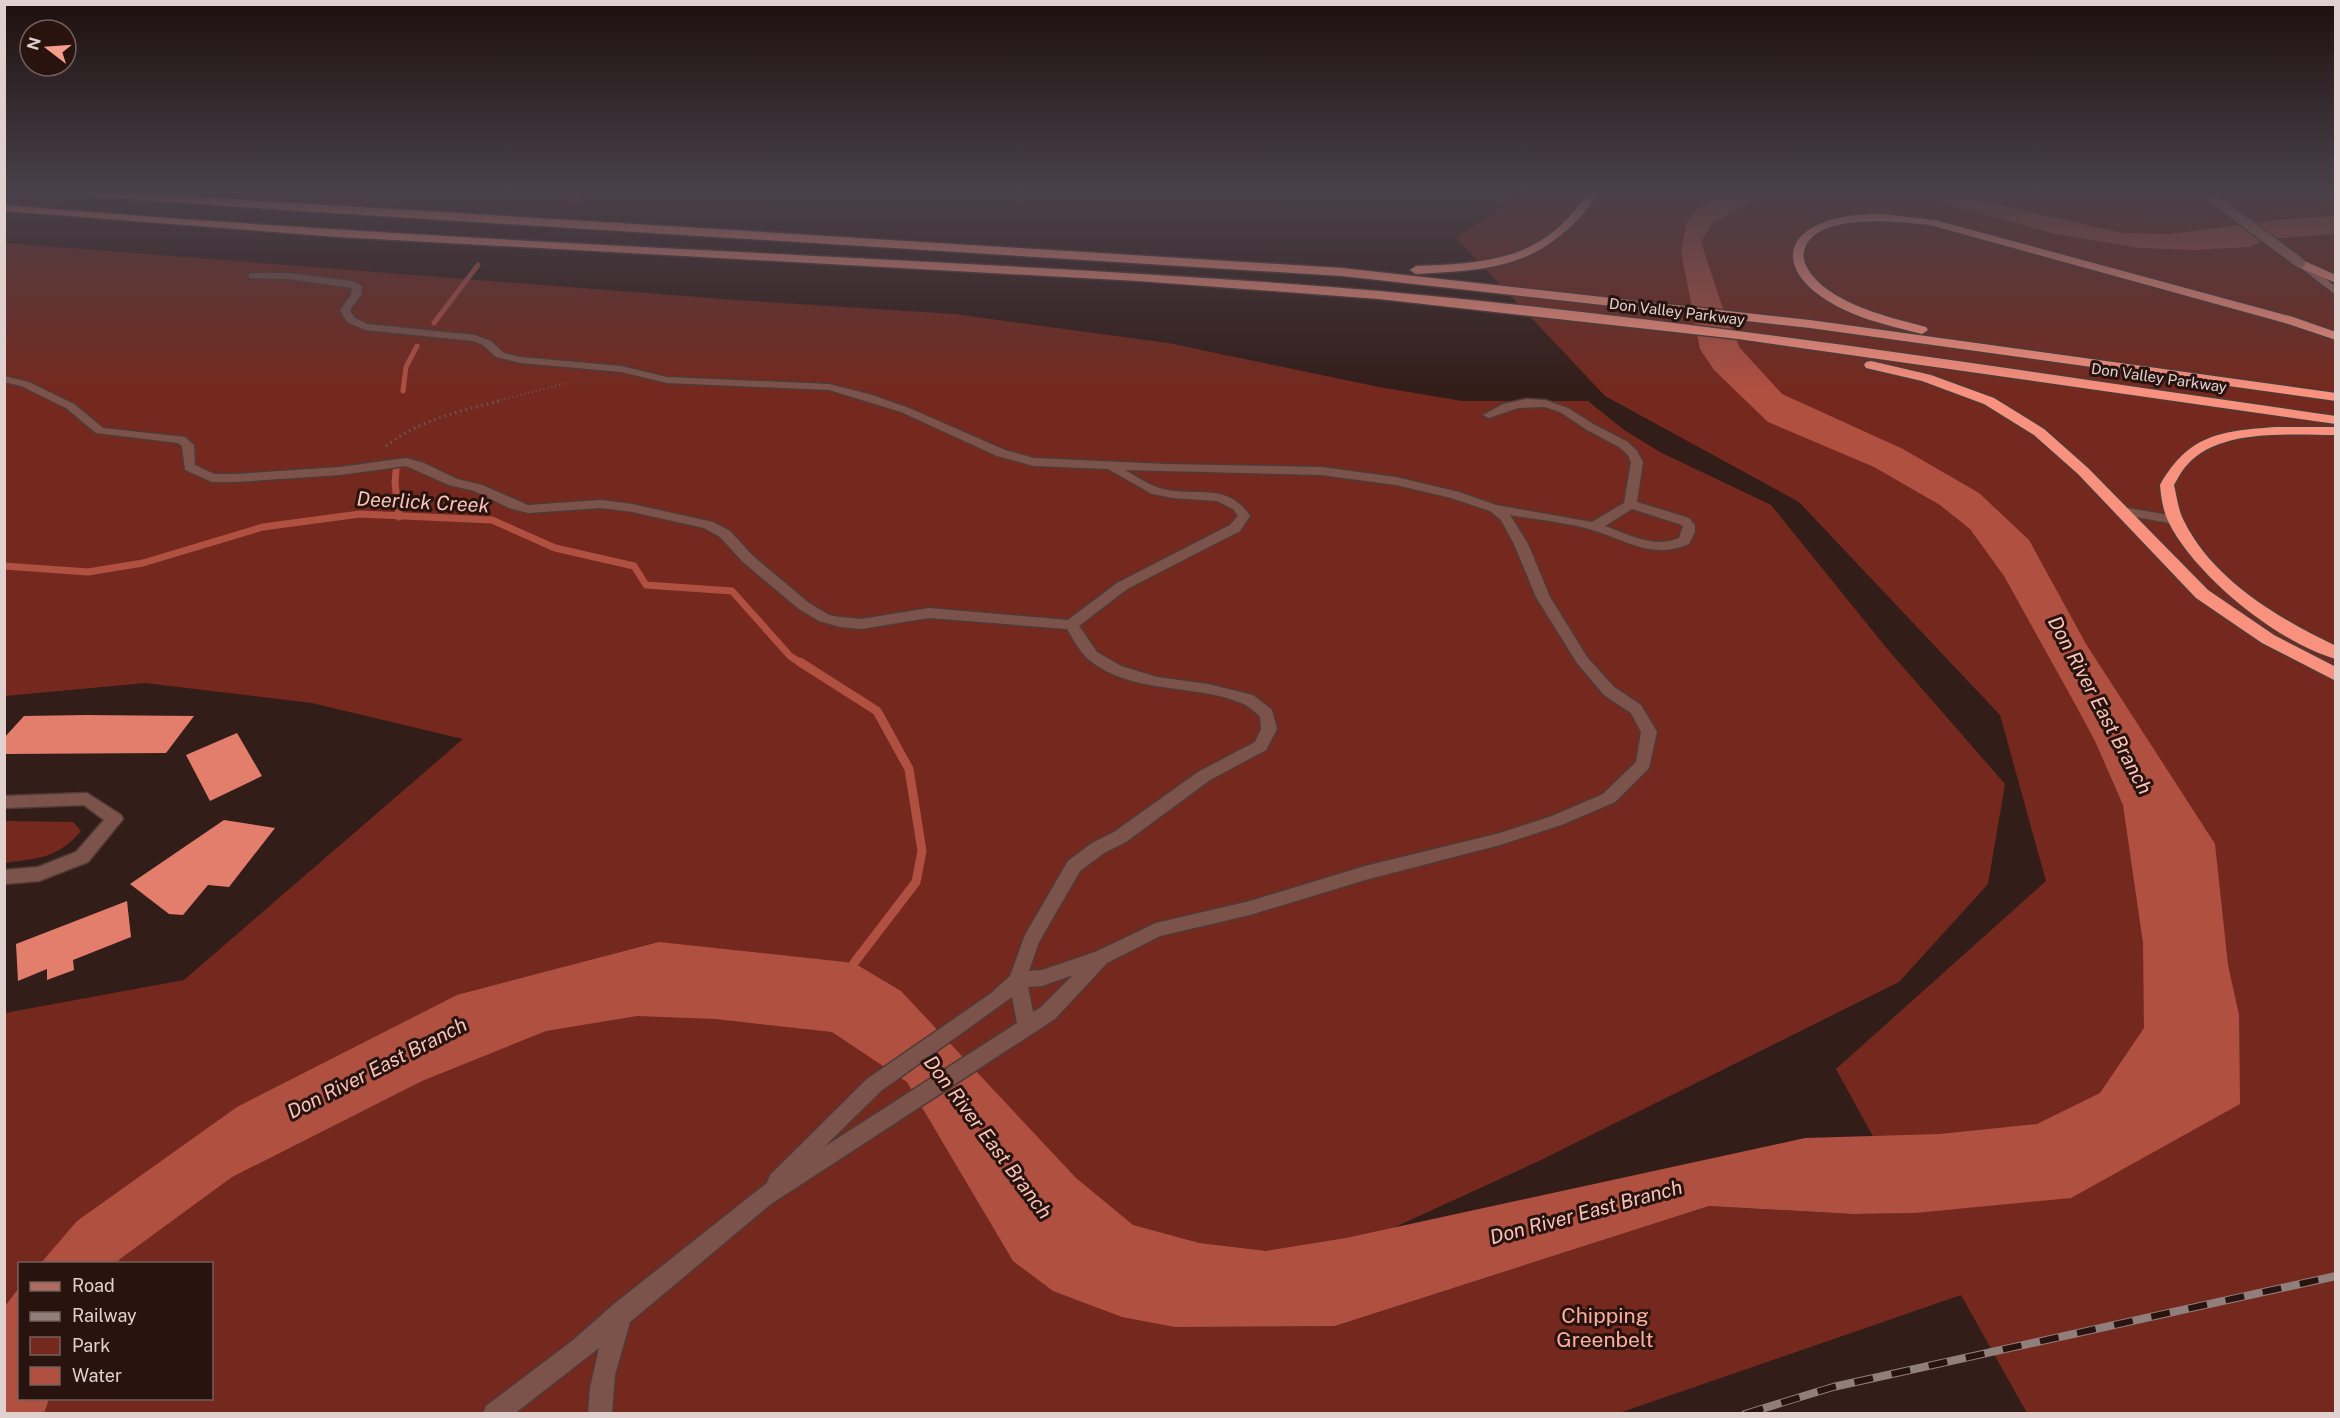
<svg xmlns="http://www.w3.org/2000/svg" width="2340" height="1418" font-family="'Public Sans',sans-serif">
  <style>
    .green { fill: #75291e; fill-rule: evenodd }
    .water { fill: #b05041 }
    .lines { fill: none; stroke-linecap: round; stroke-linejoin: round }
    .stream-far2 { stroke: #b05041; stroke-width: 5 }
    .stream-far1 { stroke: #b05041; stroke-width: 7 }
    .stream { stroke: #b05041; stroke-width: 9 }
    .building { fill: #e37e6c }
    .service-casing { stroke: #4f3a36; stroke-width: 3 }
    .minor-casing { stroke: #4f3a36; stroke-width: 3 }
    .secondary-casing { stroke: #4f3a36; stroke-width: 3 }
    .motorway-casing { stroke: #4f3a36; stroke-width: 3 }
    .path-far1 { stroke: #6a5753; stroke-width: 2; stroke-dasharray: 1 3; stroke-linecap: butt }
    .path { stroke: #6a5753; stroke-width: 3; stroke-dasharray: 1.5 4; stroke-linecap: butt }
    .service { fill: #7c534b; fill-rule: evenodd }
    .minor { fill: #7c534b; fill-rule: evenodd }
    .secondary { fill: #af6c60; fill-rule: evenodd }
    .motorway { fill: #f9917f; fill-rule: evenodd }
    .rail-casing { stroke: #917f7c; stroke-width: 8 }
    .rail { stroke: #28130f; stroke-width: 6; stroke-dasharray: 19; stroke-linecap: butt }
    .secondary-bridge-casing { stroke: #4f3a36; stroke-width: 13; stroke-linecap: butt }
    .secondary-bridge { stroke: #af6c60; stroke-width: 10 }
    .labels { text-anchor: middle; stroke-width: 6; stroke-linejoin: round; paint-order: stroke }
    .far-street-label { font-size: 15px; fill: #e0d1ce; stroke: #28130f }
    .water-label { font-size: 20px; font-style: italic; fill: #fac4ba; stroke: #28130f }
    .near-park-label { font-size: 21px; fill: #fcae9f; stroke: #28130f }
  </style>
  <rect width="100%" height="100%" fill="#331d19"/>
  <path class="green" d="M1524 193H2335V1413H2027L1961 1295 1619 1413H5V1013L184 980 463 739 312 703 145 683 5 696V243L736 300 954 314 1168 343 1379 387 1462 401H1588L1624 430 1660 452 1771 505 1889 651 2005 784 1988 884 1899 982 1541 1160 1177 1327 1335 1326 1709 1206 1853 1214 1915 1213 1836 1069 2046 881 2000 715 1799 502 1605 396 1456 238ZM20 1264H212V1398H20Z
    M5 821 73 822 81 831C57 859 38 858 5 863Z"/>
  <path class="water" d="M1733 193H1800L1751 202 1713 223 1701 242 1723 309 1740 348 1782 394 1903 449 1979 493 2029 540 2086 644 2215 844 2228 965 2239 1015 2240 1104 2071 1198 1915 1213 1853 1214 1709 1206 1335 1326 1175 1327 1122 1317 1053 1291 1013 1261 907 1082 832 1032 716 1019 637 1016 546 1031 422 1081 232 1177 120 1259 117 1263 40 1264 77 1221 237 1107 457 995 659 942 854 963 901 991 1076 1178 1133 1225 1199 1243 1266 1251 1346 1238 1805 1138 1940 1134 2037 1124 2100 1093 2144 1028 2143 943 2123 805 2095 741 2074 702 2004 576 1970 529 1940 505 1874 467 1768 422 1714 370 1700 349 1681 252 1687 222 1697 208 1722 196Z
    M1895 193H1946L2123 233 2169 234 2279 220 2335 216V234L2268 239 2249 247 2194 250 2139 248 2055 234 1914 194Z
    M19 1288 20 1398 49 1399 44 1413H5V1306Z"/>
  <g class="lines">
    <path class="stream-far2" d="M571 201 584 193
      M434 323 478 265
      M403 391 406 367 417 346"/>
    <path class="stream-far1" d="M396 470 395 483 399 517
      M4 566 88 572 143 563 263 527 360 514 492 520 555 548 634 566 646 585 732 591 790 656 802 664"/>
    <path class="stream" d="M800 662 877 711 909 769 922 851 916 882 854 963 852 971"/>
  </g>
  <path class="building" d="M24 716 86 715 194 716 166 753 4 754V738Z
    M237 733 262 776 210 801 186 755Z
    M224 820 275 828 229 887 208 885 183 915 169 914 130 884Z
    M127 901 131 937 73 960 74 970 47 980V969L18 981 16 944Z"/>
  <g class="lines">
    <g class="service-casing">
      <path id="service" d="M253 273H288L353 281 362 286 361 295 350 310 355 318 367 324 475 335 491 341 504 353 521 357 621 366 667 377 829 384 869 394 909 408 1005 450 1034 458 1166 464 1321 467 1396 477 1459 492 1496 505 1592 522 1624 503 1631 462 1628 455 1619 447 1587 430 1560 412 1545 407 1518 408 1489 418 1483 415 1503 404 1526 399 1545 400 1568 408 1595 425 1628 442 1637 451 1643 462 1637 502 1689 518 1695 525V532L1689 544C1651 560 1627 540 1592 530 1565 522 1537 520 1510 515L1528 544 1550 597 1587 657 1614 687 1641 705 1657 732 1649 768 1615 802 1564 824 1500 845 1365 880 1250 915 1160 936 1107 963 1055 1019 771 1204 630 1322 615 1375 612 1414H588L590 1388 599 1348 514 1414H483L486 1406 572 1341 614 1304 767 1183 770 1175 867 1079 990 994 1010 976 1025 935 1068 861 1092 843 1114 832 1198 772 1255 742 1261 729 1260 716C1254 712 1248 705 1241 703 1193 683 1131 695 1088 659 1080 652 1073 639 1067 629L929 618 861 629 840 627 819 621 799 609 743 562 720 537 704 528 632 512 601 508 528 513 509 508 474 491 449 485 406 466 340 475 236 482H212L185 470 182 446 178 443 96 433 66 408 21 386 4 382V376L29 382 74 404 103 428 185 437 194 445 195 465 214 474H236L340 467 406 458 424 463 457 479 482 485 528 505 601 500 632 504 713 522 730 531 753 556 809 603 829 615 840 617 861 619 929 608 1068 620 1117 583 1230 525 1238 516 1233 509 1217 501 1173 498 1152 494 1108 469 1034 466 997 456 901 412 829 390 667 383 621 372 521 363 496 357 483 345 473 341 365 330 347 322 340 310 351 295 352 288 288 279 249 278V274ZM1125 470 1321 475 1396 485 1451 498 1490 511 1501 520 1514 544 1536 597 1577 663 1604 695 1631 713 1641 732 1636 762 1603 794 1552 816 1500 833 1365 866 1250 901 1156 923 1095 952 1042 970 1029 971 1039 942 1080 871 1104 853 1126 842 1210 780 1266 750 1277 729 1272 710 1253 695 1208 684 1157 677 1121 666 1097 652 1079 626 1127 589 1240 531 1250 516C1228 482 1197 497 1163 489 1150 486 1137 477 1125 470ZM1632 509 1679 524 1683 526 1679 538C1654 549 1628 534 1605 526ZM1073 975 1041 1007 1033 1012 1028 987 1042 986ZM1012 997 1017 1023 824 1147 881 1091Z
        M2122 507 2175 516 2181 520 2175 524 2118 514 2116 511Z"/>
    </g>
    <g class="minor-casing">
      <path id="minor" d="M87 793 121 815 123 819 88 862 39 881 4 884V870L38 867 76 852 104 820 84 805 4 808V796Z"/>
    </g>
    <g class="secondary-casing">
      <path id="secondary" d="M2297 261H2303L2336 287V295L2297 265Z"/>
    </g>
    <g class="motorway-casing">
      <path id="motorway" d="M86 193H134L1342 268 1810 320 2336 393V401L1810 328 1342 276 299 211 91 196Z
        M1589 193H1600C1546 265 1502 270 1416 274L1410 270 1416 266C1463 264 1516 263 1554 231 1568 220 1578 206 1589 193Z
        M4 205C274 228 544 242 815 256 1003 266 1191 275 1379 291 1699 320 2017 370 2336 416V424L1738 339 1379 299 1138 281 339 237 4 211Z
        M1882 214 1935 220 2293 317 2336 332V340L2285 323 1930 225C1902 222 1811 211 1804 252 1801 265 1815 279 1824 287 1853 309 1892 318 1926 327L1928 330 1922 334C1886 325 1845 316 1815 292 1782 265 1786 235 1827 221 1845 215 1864 214 1882 214Z
        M2300 259 2336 275V283L2296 266V260Z
        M1871 361 1931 375 1994 398 2044 429 2088 468 2208 590 2274 635 2336 667V681L2262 643 2196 598 2078 474 2034 435 1984 404 1922 381 1866 368 1864 365 1866 362Z
        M2276 427H2336V435C2291 435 2219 428 2187 465 2182 470 2178 478 2174 485 2177 497 2178 510 2184 521 2213 580 2278 618 2336 646V659C2278 643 2194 575 2168 521 2163 510 2161 497 2160 485 2189 434 2221 431 2276 427Z"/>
    </g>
    <path class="path-far1" d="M2270 215H2295L2336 202
      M2147 221 2208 220
      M497 401 567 383"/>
    <path class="path" d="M386 446C421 419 461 411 503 400"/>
    <use href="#service" class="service"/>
    <use href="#minor" class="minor"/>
    <use href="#secondary" class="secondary"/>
    <use href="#motorway" class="motorway"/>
    <g class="rail-casing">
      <path id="rail" d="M1745 1414 1833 1387 2336 1276"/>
    </g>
    <use href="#rail" class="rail"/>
    <g class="secondary-bridge-casing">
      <path id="secondary-bridge" d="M2213 198 2300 263"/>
    </g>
    <use href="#secondary-bridge" class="secondary-bridge"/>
  </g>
  <linearGradient id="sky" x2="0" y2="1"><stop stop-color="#1c100e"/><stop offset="0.49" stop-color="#4a4049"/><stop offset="1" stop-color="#4a4049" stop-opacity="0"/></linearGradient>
  <rect width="2340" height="391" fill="url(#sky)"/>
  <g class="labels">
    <g class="far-street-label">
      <text transform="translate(1677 312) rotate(7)" y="5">Don Valley Parkway</text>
      <text transform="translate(2159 378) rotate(8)" y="5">Don Valley Parkway</text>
    </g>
    <g class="water-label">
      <text transform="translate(423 502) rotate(3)" y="7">Deerlick Creek</text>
      <text transform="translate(2100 705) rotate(62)" y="7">Don River East Branch</text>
      <text transform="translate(377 1068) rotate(-27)" y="7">Don River East Branch</text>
      <text transform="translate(988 1137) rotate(53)" y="7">Don River East Branch</text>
      <text transform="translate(1586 1212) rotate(-15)" y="7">Don River East Branch</text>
    </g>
    <g class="near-park-label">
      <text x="1605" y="1323">Chipping<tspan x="1605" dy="24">Greenbelt</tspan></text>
    </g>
  </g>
  <rect width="2340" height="1418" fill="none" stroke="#e0d1ce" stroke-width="12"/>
  <rect x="18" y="1262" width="195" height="138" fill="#28130f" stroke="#725f5b" stroke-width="1.5"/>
  <rect x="30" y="1282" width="30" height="9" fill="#af6c60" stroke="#725f5b" stroke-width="1.5"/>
  <text x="72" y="1292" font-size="18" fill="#e0d1ce">Road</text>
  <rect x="30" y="1312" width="30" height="9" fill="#917f7c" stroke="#725f5b" stroke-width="1.5"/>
  <text x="72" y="1322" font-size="18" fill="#e0d1ce">Railway</text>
  <rect x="30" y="1337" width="30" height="18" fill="#75291e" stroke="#725f5b" stroke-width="1.5"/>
  <text x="72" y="1352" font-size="18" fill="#e0d1ce">Park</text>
  <rect x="30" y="1367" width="30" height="18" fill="#b05041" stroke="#725f5b" stroke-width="1.5"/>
  <text x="72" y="1382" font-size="18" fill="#e0d1ce">Water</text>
  <g transform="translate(48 48) rotate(287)"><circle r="28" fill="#28130f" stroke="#725f5b" stroke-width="1.5"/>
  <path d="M0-4.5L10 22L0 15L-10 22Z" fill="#f49d8d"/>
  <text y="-9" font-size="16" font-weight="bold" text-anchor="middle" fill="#e0d1ce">N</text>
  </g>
</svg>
